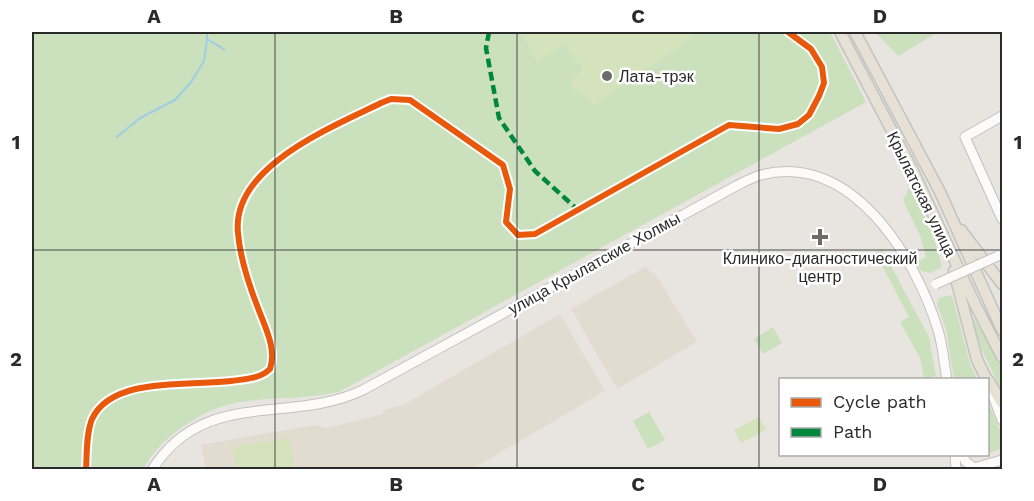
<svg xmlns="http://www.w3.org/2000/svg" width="1034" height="501" font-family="'Work Sans',sans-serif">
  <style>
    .education { fill: #e2dcd0 }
    .green { fill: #cbe0bd }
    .pitch { fill: #d4e3bc }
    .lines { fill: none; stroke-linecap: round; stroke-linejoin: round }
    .stream { stroke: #9ccfe2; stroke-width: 2 }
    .minor-casing { stroke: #c2c1c0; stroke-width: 11 }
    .major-casing { stroke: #c4c3c2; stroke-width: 13 }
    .minor { stroke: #fcfbfa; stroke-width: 9 }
    .major { stroke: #e5e1d5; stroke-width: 10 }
    .minor-bridge-casing { stroke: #c2c1c0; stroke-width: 11; stroke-linecap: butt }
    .minor-bridge { stroke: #fcfbfa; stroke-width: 9 }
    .quiet { stroke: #00873e; stroke-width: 4.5; stroke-dasharray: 9 4.5; stroke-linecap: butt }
    .cycleway-casing { stroke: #fff; stroke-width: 10 }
    .cycleway { stroke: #e8590c; stroke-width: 6 }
    .grid { fill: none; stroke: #2a2a2a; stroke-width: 1.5; stroke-opacity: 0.55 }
    .poi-dot { fill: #6c6b6a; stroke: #fff; stroke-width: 2 }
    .labels { text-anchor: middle; stroke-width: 5; stroke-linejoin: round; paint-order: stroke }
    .poi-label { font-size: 16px; fill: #2a2a2a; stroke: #fff; text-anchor: start }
    .street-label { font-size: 16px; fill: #2a2a2a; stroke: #fff }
    .neatline { fill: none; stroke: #2a2a2a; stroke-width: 2 }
    .grid-label { font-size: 20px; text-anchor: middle; font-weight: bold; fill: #2a2a2a }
  </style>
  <rect width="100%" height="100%" fill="#e8e5e1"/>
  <path class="education" d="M645 267 658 278 697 342 617 389 571 309Z
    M560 314 605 391 472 469H206L201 445 314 425 327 428 383 414V410L403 405Z"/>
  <path class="green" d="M32 32H830L866 102 339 392C300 401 258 395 220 407 207 411 195 419 184 426 166 438 153 451 143 469H32Z
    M875 32H938L898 56Z
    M910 186 932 230 942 267 931 273 921 271 916 262 926 257 921 238 903 200Z
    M882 249 929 337 936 376 924 379 920 358 900 322 909 317 875 252Z
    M952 295 970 364 977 379H954L946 329 937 304 939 298Z
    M972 315 1002 365V392L979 344Z
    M773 327 782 343 763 354 754 339Z
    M988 402 1002 435V448L988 454Z
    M649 412 665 440 648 449 633 421Z"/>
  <path class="pitch" d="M521 32H691L692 38 595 105 569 85 583 67 563 45 537 62Z
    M759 417 766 430 741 443 734 430Z
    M290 438 294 466 275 469H236L233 447Z"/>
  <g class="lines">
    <path class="stream" d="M207 32V39L225 50
      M117 137 140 118 175 100 191 82 204 61 207 39"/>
    <g class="minor-casing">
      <path id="minor" d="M1002 116 965 137 1002 219
        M991 390 1002 420
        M955 454 956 470
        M963 454 965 461 974 468 1002 460
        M152 470C204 387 290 425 363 390L736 186C744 182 753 177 761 175 852 151 916 258 938 330 943 346 944 363 947 380"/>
    </g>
    <g class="major-casing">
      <path id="major" d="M840 32 913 171 975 304 1002 357
        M855 32 940 192 1002 330
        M961 230 1002 284
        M954 271 977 360 987 380
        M988 380 1002 403"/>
    </g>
    <use href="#minor" class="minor"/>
    <use href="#major" class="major"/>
    <g class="minor-bridge-casing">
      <path id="minor-bridge" d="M936 284 998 256"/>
    </g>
    <use href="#minor-bridge" class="minor-bridge"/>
    <path class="quiet" d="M489 32 486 48 499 118 535 171 578 210"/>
    <g class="cycleway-casing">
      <path id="cycleway" d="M86 470C87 454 86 434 92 419 112 376 190 386 231 381 245 379 260 379 270 369 277 349 265 327 258 308 249 285 240 258 238 233 231 167 332 127 381 103L391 99 410 100 503 165 510 189 506 222 518 235 535 234 729 125 779 129 798 124 809 115 819 96 824 83 822 67 811 49 788 32"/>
    </g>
    <use href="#cycleway" class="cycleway"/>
  </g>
  <path class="grid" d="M275 32V470M517 32V470M759 32V470M32 250H1002"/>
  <g class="poi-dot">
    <circle cx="607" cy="76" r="6"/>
    <path d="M817 228h6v6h6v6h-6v6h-6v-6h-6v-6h6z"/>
  </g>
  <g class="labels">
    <g class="poi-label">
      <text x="619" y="82">Лата-трэк</text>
      <text x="820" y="264" text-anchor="middle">Клинико-диагностический<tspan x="820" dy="18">центр</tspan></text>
    </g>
    <g class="street-label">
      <text transform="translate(922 194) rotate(64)" y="6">Крылатская улица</text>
      <text transform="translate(594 263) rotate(-29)" y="6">улица Крылатские Холмы</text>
    </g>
  </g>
  <rect width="1034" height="501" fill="none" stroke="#ffffff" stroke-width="66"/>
  <rect x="779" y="378" width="210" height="78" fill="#ffffff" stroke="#aaaaaa" stroke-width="1.5"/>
  <rect x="791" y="398" width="30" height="9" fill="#e8590c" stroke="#aaaaaa" stroke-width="1.5"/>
  <text x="833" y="408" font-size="18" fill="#2a2a2a">Cycle path</text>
  <rect x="791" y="428" width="30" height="9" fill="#00873e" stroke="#aaaaaa" stroke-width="1.5"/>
  <text x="833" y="438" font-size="18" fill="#2a2a2a">Path</text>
  <rect x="33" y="33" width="968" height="435" class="neatline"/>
  <g class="grid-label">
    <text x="154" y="23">A</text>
    <text x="396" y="23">B</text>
    <text x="638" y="23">C</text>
    <text x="880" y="23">D</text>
    <text x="16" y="149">1</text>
    <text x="1018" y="149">1</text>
    <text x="16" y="366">2</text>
    <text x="1018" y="366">2</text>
    <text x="154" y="491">A</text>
    <text x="396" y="491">B</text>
    <text x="638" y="491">C</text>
    <text x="880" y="491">D</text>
  </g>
</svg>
